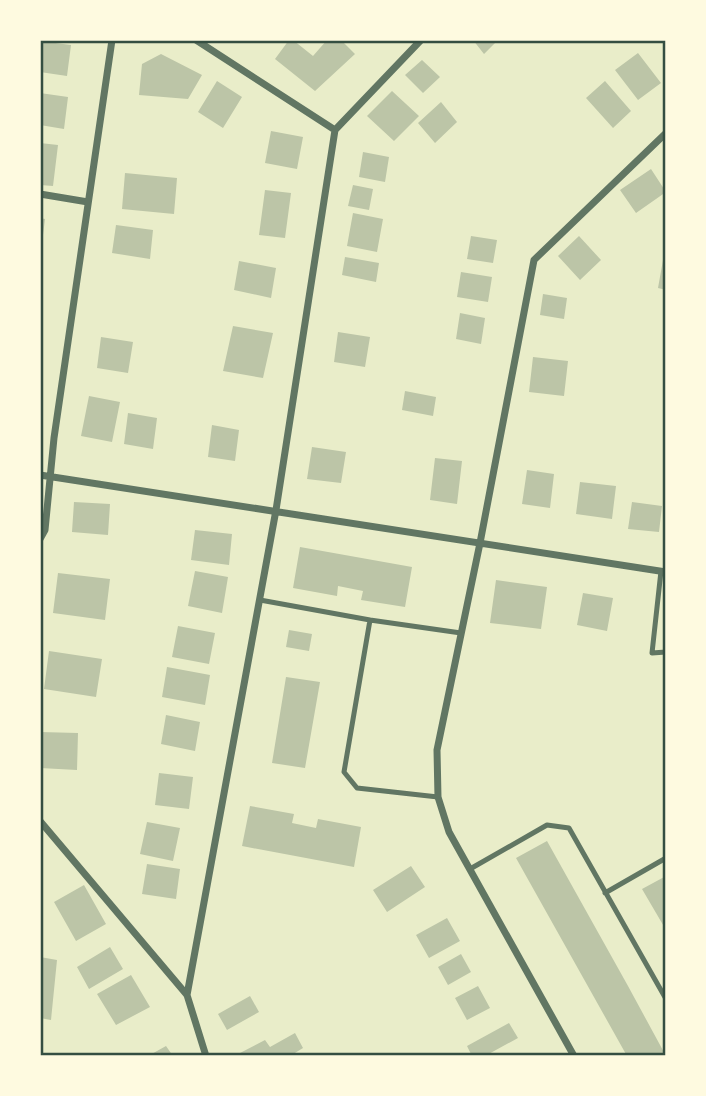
<svg xmlns="http://www.w3.org/2000/svg" width="706" height="1096" font-family="'Open Sans',sans-serif">
  <style>
    .building { fill: #bcc5a7 }
    .lines { fill: none; stroke-linecap: round; stroke-linejoin: round }
    .service { stroke: #617663; stroke-width: 5 }
    .minor { stroke: #617663; stroke-width: 7 }
    .neatline { fill: none; stroke: #344e41; stroke-width: 2.5 }
  </style>
  <rect width="100%" height="100%" fill="#e9edc9"/>
  <path class="building" d="M289 40H293L313 56 327 40H341L355 54 315 91 275 59Z
    M473 40H498L484 54Z
    M40 41 71 45 67 76 40 72Z
    M638 53 661 83 638 100 615 70Z
    M161 54 202 75 188 99 139 95 142 64Z
    M422 60 440 77 423 93 405 75Z
    M217 81 242 97 223 128 198 112Z
    M605 81 631 111 613 128 586 98Z
    M392 91 419 116 394 141 367 116Z
    M40 93 68 97 64 129 40 125Z
    M441 102 457 122 435 143 418 123Z
    M271 131 303 137 297 169 265 163Z
    M40 143 58 145 53 186 40 185Z
    M363 152 389 157 385 182 359 177Z
    M651 169 666 192 636 213 620 190Z
    M125 173 177 178 174 214 122 209Z
    M353 185 373 189 369 210 348 206Z
    M265 190 291 193 285 238 259 235Z
    M353 213 383 219 377 252 347 246Z
    M40 218 45 219 42 243H40Z
    M116 225 153 230 150 259 112 253Z
    M471 236 497 240 493 263 467 259Z
    M579 236 601 260 580 280 558 256Z
    M345 257 379 263 376 282 342 275Z
    M663 260 666 261V290L658 288Z
    M239 261 276 268 271 298 234 290Z
    M461 272 492 277 488 302 457 297Z
    M543 294 567 298 564 319 540 315Z
    M460 313 485 318 481 344 456 339Z
    M233 326 273 333 263 378 223 371Z
    M338 332 370 337 365 367 334 362Z
    M101 337 133 342 128 373 97 368Z
    M533 357 568 361 564 396 529 392Z
    M405 391 436 397 433 416 402 410Z
    M89 396 120 402 112 442 81 436Z
    M128 413 157 418 153 449 124 444Z
    M212 425 239 430 235 461 208 457Z
    M312 447 346 452 341 483 307 479Z
    M435 458 462 461 457 504 430 500Z
    M527 470 554 474 550 508 522 504Z
    M580 482 616 486 612 519 576 514Z
    M74 502 110 504 108 535 72 532Z
    M632 502 662 506 659 532 628 529Z
    M195 530 232 534 229 565 191 560Z
    M300 547 412 567 405 607 361 600 363 591 338 586 337 596 293 588Z
    M195 571 228 577 222 613 188 606Z
    M58 573 110 579 105 620 53 613Z
    M496 580 547 587 541 629 490 623Z
    M583 593 613 598 607 631 577 625Z
    M178 626 215 633 209 664 172 657Z
    M289 630 312 634 309 651 286 647Z
    M49 651 102 659 96 697 44 689Z
    M167 667 210 675 205 705 162 697Z
    M286 677 320 682 305 768 272 763Z
    M166 715 200 722 195 751 161 744Z
    M40 732 78 733 77 770 40 768Z
    M159 773 193 777 189 809 155 805Z
    M250 806 294 814 292 823 316 828 318 819 361 827 354 867 242 846Z
    M147 822 180 828 173 861 140 854Z
    M547 841 628 986 666 1056H627L516 858Z
    M147 864 180 869 176 899 142 894Z
    M411 866 425 887 387 912 373 890Z
    M666 876V930L642 889Z
    M84 885 106 924 76 941 54 902Z
    M447 918 460 941 429 958 416 935Z
    M110 947 123 969 89 989 77 967Z
    M461 954 471 972 448 985 438 967Z
    M40 957 57 960 51 1020 40 1018Z
    M131 975 150 1007 116 1025 97 994Z
    M478 986 490 1008 467 1020 455 998Z
    M250 996 259 1012 227 1030 218 1014Z
    M509 1023 518 1038 485 1056H472L467 1046Z
    M295 1033 303 1048 290 1056H241L240 1053 265 1040 270 1047Z
    M166 1046 173 1056H148Z"/>
  <g class="lines">
    <path class="service" d="M661 571 652 653 666 652
      M260 600 370 620
      M438 797 357 788 344 772 370 620 461 633
      M470 869 547 825 569 828 666 999
      M605 893 666 858"/>
    <path class="minor" d="M196 40 335 130
      M40 194 88 202
      M40 475 666 572
      M40 539 45 530 54 438 112 40
      M40 821 187 995 206 1056
      M187 995 276 510 335 130 421 40
      M574 1056 449 832 438 797 437 750 480 543 534 260 666 133"/>
  </g>
  <rect width="706" height="1096" fill="none" stroke="#fefae0" stroke-width="84"/>
  <rect x="42" y="42" width="622" height="1012" class="neatline"/>
</svg>
